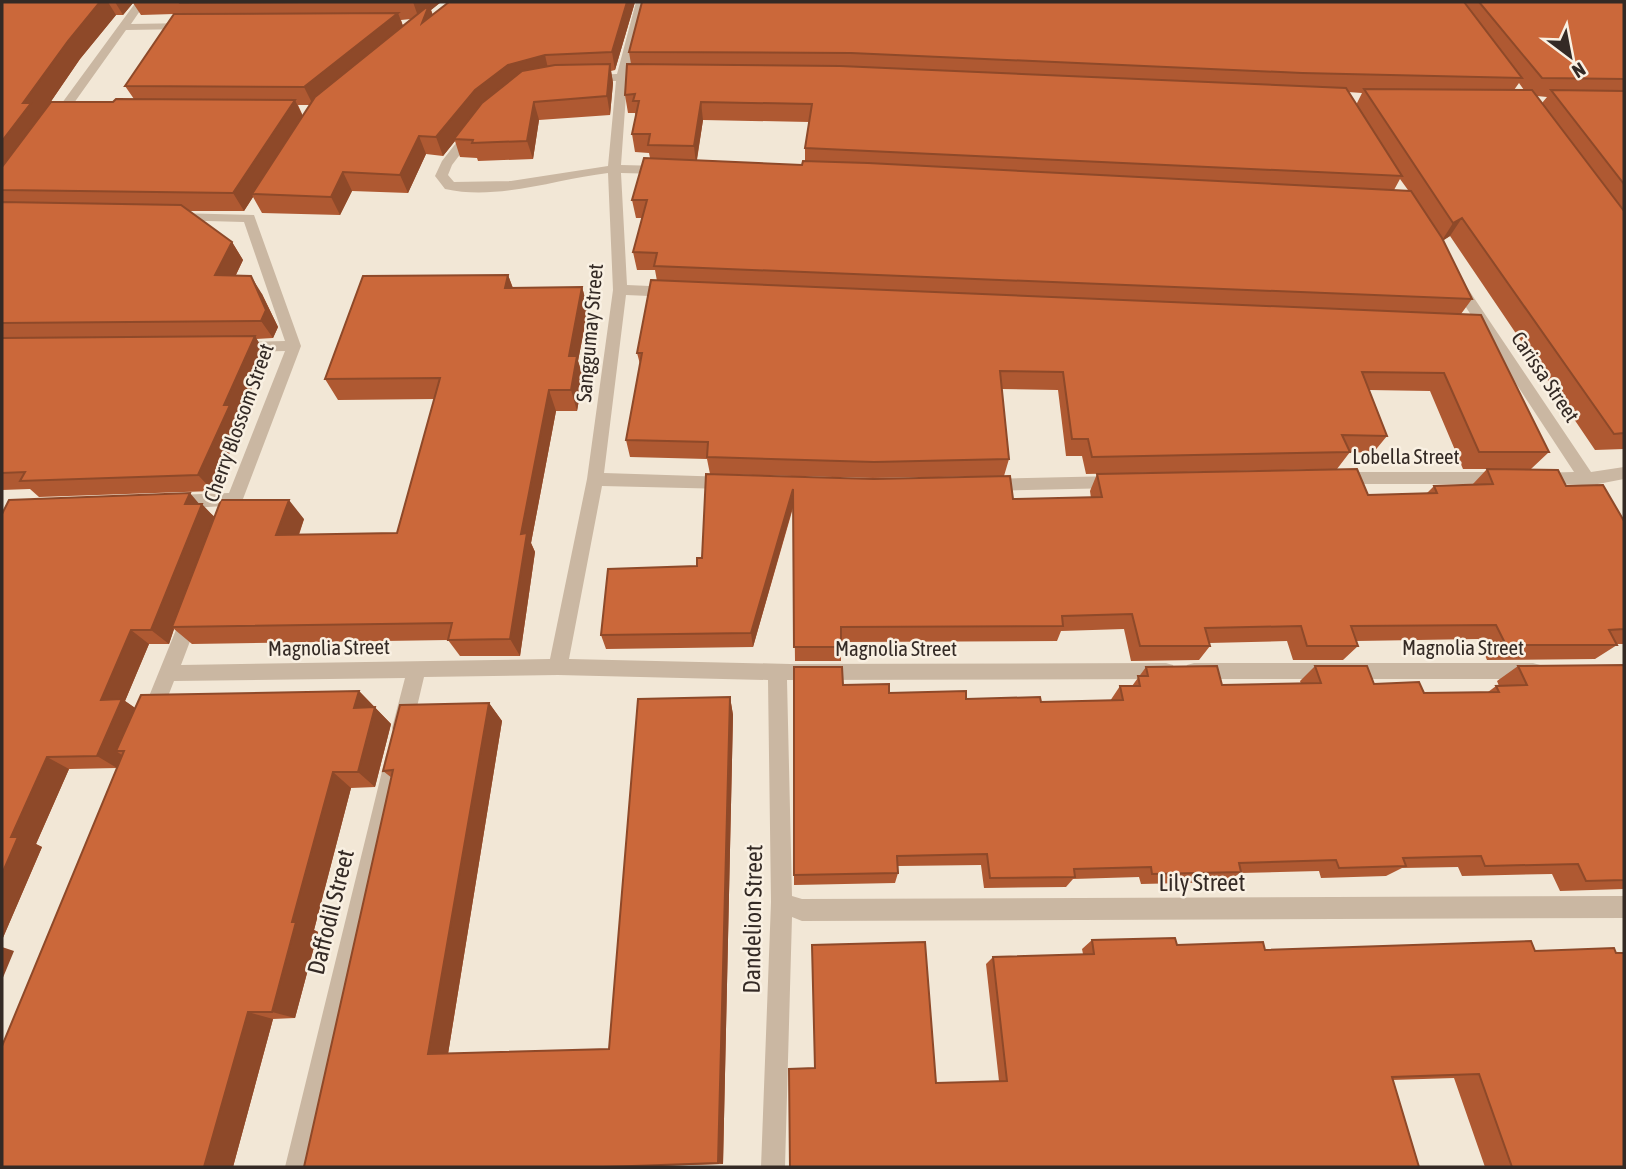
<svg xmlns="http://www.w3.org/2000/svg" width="1626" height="1169" font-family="'Asap Condensed',sans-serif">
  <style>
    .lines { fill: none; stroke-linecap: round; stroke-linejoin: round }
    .street { fill: #cab7a2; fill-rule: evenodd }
    .wall { fill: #af5932; fill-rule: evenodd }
    .shaded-wall { fill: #8e4929 }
    .building { fill: #cb683a; stroke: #8e4929; stroke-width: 2 }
    .labels { text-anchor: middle; stroke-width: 5; stroke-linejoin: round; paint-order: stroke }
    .street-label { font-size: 21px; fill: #342a25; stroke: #f9f0e2 }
    .near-street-label { font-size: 24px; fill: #342a25; stroke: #f9f0e2 }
  </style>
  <rect width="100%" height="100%" fill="#f2e7d6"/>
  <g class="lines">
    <path class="street" d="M136 2H146L131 24 189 23 194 26 189 29 126 30 59 124H51V118Z
      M636 2H646L629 74H649L655 77 649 80 627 81 621 165 662 166 668 170 662 174 621 173 627 285 672 287 679 292 672 297 626 295 604 473 728 477 736 483 728 489 602 486 569 659 790 664 1166 663 1173 665 1175 671 1173 677 1166 679 787 680 792 896 802 899 1624 896V918L802 921 792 917 785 1167H761L771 902 768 680 558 675 424 677 412 728 409 734 402 737 395 734 392 728 405 678 174 681 158 722 151 725 144 722 141 716 182 615 185 610 191 607 197 610 200 615 181 665 550 659 587 479 613 290 608 173C556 179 498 201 445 189L435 176 442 161 467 129 471 128 477 132 452 165 448 175 454 182 511 181 608 166 616 81H589L583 78 589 75 617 74Z
      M175 213 254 215 301 346 235 520 227 527 219 520 224 506 176 509 168 502 176 495 229 493 285 351 240 352 233 347 240 342 285 341 244 222 170 220V214Z
      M1457 278 1462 280 1591 472 1624 467V479L1598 484 1596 489 1590 490 1582 485 1534 483 1532 478 1534 473 1574 472 1450 283Z
      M1337 472H1501L1509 478 1501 484H1337L1329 478Z
      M1116 476 1124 482 1116 488 987 491 979 485 987 479Z
      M1194 663H1533L1540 665 1542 671 1540 677 1533 679H1194L1187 677 1185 671 1187 665Z
      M396 746 403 748 406 755 309 1167H285L386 755 389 748Z"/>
  </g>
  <path class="wall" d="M2 2H441L431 10 433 15 449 2H635L615 70 611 71 613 83 610 115 539 120 533 159 478 161 477 158 460 157 455 141 443 156 426 154 408 193 352 191 340 215 262 213 253 197 244 211H188L232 242 243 260 236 275 262 294 278 327 273 338 256 339 266 354 240 417 243 422 213 491 39 497 30 489 2 490ZM133 3 141 15 174 14 125 86 134 99 41 116 80 59 116 15H123ZM411 19 403 26 401 20ZM298 105H310L303 116Z
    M642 2H1624V449L1595 450 1450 236 1443 240 1472 299 1461 314 1549 452 1531 469H1463L1430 391 1369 390 1387 436 1373 453 1350 452 1337 469 1086 474 1082 456H1066L1058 390 1002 389 1009 459 1004 476 873 478 710 474 707 459 630 457 626 440 640 364 637 353 657 281 655 270H637L633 252 642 218H636L632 200 650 158 649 153 635 152 632 134 636 116 635 113H628L625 95 631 64 629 52ZM1519 83 1524 90H1514ZM1348 92 1362 93 1356 105ZM1537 96 1547 97 1542 103ZM703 120 809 122 805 148V161L802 165 697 160ZM1400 179 1408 190H1394Z
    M508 275 513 288 582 287 588 309 578 361 583 377 577 411H556L531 543 535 552 520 656H460L448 640 192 644 174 629 169 644H149L125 701 135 708 359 691 391 724 375 787 351 788 314 930 318 932 295 1018 273 1019 233 1167 117 768 69 769 36 844 42 847 2 940V514L199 504 215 517 304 519 299 535 397 533 435 399 338 400 325 379Z
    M1487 469 1566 486 1624 521V644H1616L1617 645 1595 659 1487 660 1478 639 1356 641 1358 646 1343 660H1293L1287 641 1209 643 1210 646 1199 660 1131 661 1124 629 1061 631 1057 641 841 642V661H795L793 508 753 647 606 649 601 635 697 566 702 558 706 474 1013 499 1091 498 1090 491 1097 474 1368 495 1427 493 1434 486 1472 485Z
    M1624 665V889L1560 891 1552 874 1462 876 1458 867 1402 868 1386 876 1321 878 1319 871 1240 873 1227 882 1141 884 1139 877 1073 879 1066 887 984 888 981 865 898 866V873L895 883 794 885V875L843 685 889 693 966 699 1041 702 1110 701 1120 686H1132L1146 667 1222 685 1301 684 1300 681 1315 666 1374 684 1424 693 1488 692 1496 686H1499L1497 681 1518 666Z
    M730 697 733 715 723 1164 620 1167H304L392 778 383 771 489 703 502 721 448 1054 609 1049Z
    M1092 940 1265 950 1535 951 1616 953 1624 1167H1485L1454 1078 1392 1080 936 1083 999 1081 986 964 993 957 1083 954 1082 949Z"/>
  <path class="shaded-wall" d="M100 2H108L116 15 80 59 41 116 2 179V141L23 103 68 41Z
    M115 2H133V3L123 15Z
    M413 2H441L431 10 435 23 429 41 419 19Z
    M627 2H635L615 70 612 52Z
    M398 13 405 31 313 105 304 87Z
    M545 55 549 73 454 139 455 141 443 156 436 137 475 90 508 65Z
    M610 64 613 83 610 115 607 96Z
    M295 100 304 119 252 194 253 197 244 211 233 193Z
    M534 102 539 120 533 159 527 141Z
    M701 102 703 120 696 164 694 146Z
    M419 136 426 154 408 193 400 175Z
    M343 172 352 191 340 215 331 197Z
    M1462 218 1450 236 1441 242 1453 223Z
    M232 242 243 260 227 293 215 275Z
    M508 275 516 297 505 288Z
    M251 276 262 294 278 327 273 338 261 321Z
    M582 287 588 309 578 361 583 377 577 411 571 390 569 356Z
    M255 336 266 354 240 417 243 422 213 491 198 475 224 405Z
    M549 390 556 411 531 543 535 552 520 656 510 639 521 534Z
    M793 489V506L753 647 751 633Z
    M190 493 201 506 202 504 217 520 172 627 174 629 169 644 151 630 185 504Z
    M289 500 304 519 292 553 276 535Z
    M131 630 149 644 125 701 141 712 116 751 122 755 117 768 97 756 101 700Z
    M359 691 391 724 375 787 358 772 354 708Z
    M730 697 733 715 723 1164 718 1163Z
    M489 703 502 721 447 1060 428 1054Z
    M47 757 69 769 36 844 42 847 2 940V874L11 837Z
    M333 772 351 788 314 930 318 932 295 1018 272 1012 292 922Z
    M2 947 14 951 2 980Z
    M248 1012 273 1019 233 1167H204Z"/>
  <path class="building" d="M2 2H100L68 41 23 103H31L2 141Z
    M182 2H302L181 3Z
    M449 2H627L612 52 545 55 508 65 475 90 436 137 419 136 400 175 343 172 331 197 252 194 315 97 429 5 422 23Z
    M642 2H1464L1522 78 1302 73 851 53 629 52Z
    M1479 2H1624V79L1542 78Z
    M398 13 304 87 125 86 174 14Z
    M610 64 607 96 534 102 527 141 472 143 473 140 454 139 482 103 522 71 555 65Z
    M627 64 840 66 1346 88 1402 176 805 148 812 104 701 102 694 146 648 145 650 134H632L639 101H633L635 94 625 95Z
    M1364 89 1532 90 1624 211V433L1614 434 1462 218 1453 223Z
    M1551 90 1624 91V184Z
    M116 99 295 100 233 193 2 190V167L51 102H113Z
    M644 158 802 165 803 161 868 163 1411 191 1442 238 1472 299 654 266 657 253 633 252 647 200H632Z
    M2 202 181 205 232 242 215 275 251 276 266 310 261 321 2 323Z
    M508 275 505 288 582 287 569 356H577L571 390H549L521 534 527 533 510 639 448 640 452 623 172 627 221 500H289L276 535 397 533 440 378 325 379 363 276Z
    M651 280 1481 315 1549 452H1479L1444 373 1362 372 1387 436 1342 435 1350 452 1092 457 1088 439H1072L1063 372 1000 371 1009 459 874 462 707 457 708 442 626 440 642 353H637Z
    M255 336 224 405H230L198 475 20 481 25 472 2 473V338Z
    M1357 469 1368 495 1437 493 1434 486 1493 484 1487 469 1558 470 1566 486 1603 485 1624 521V629L1609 630 1617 645H1506L1496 625 1351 626 1358 646H1307L1301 626 1205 628 1210 646H1140L1132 614 1062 616 1063 626 841 627V647H794L793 489 751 633 601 635 608 569 697 566V558H702L706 474 874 479 1010 476 1013 499 1102 497 1097 474Z
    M190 493 185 504H202L151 630H131L101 700 122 699 97 756 47 757 11 837H18L2 874V514L9 500Z
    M1624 665V880L1586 881 1578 864 1485 866 1481 856 1403 858 1406 866 1339 868 1336 860 1239 863 1241 872 1152 874 1151 867 1074 869 1075 877 990 878 987 854 897 856 898 873 794 875V667H842L843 685 889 684V693L966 691V699L1040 697 1041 702 1123 700 1120 686H1140L1138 676H1148L1146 667 1217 666 1222 685 1321 683 1315 666H1367L1374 684 1419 682 1424 693 1499 692 1496 686 1527 685 1518 666Z
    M359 691 354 708 375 707 358 772H333L292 922H296L272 1012H248L204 1167H2V1046L124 751H116L141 695Z
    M730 697 718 1163 604 1167H304L393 770 383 771 400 705 489 703 428 1054 609 1049 638 699Z
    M1175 938 1177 945 1263 942 1265 950 1531 941 1535 951 1614 948 1616 953H1624V1167H1512L1479 1074 1392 1077 1419 1167H790L789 1069 815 1068 812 945 925 942 936 1083 1007 1081 993 957 1094 954 1092 940Z"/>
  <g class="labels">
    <g class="street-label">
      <text transform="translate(590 333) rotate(-85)" y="7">Sanggumay Street</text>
      <text transform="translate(1545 377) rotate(56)" y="7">Carissa Street</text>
      <text transform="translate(239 423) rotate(-70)" y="7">Cherry Blossom Street</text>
      <text x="1406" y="464">Lobella Street</text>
      <text transform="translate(329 648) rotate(-1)" y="7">Magnolia Street</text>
      <text x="1463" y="655">Magnolia Street</text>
      <text x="896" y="656">Magnolia Street</text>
    </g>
    <g class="near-street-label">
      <text x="1202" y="891">Lily Street</text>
      <text transform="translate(331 912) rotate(-76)" y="8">Daffodil Street</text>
      <text transform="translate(753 919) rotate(-89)" y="8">Dandelion Street</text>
    </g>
  </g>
  <rect width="1626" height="1169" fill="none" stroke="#342a25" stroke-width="7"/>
  <g transform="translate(1570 56) rotate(148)" stroke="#f9f0e2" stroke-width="5" paint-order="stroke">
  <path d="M0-5L12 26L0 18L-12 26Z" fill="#342a25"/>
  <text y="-10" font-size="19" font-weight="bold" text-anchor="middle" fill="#342a25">N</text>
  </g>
</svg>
